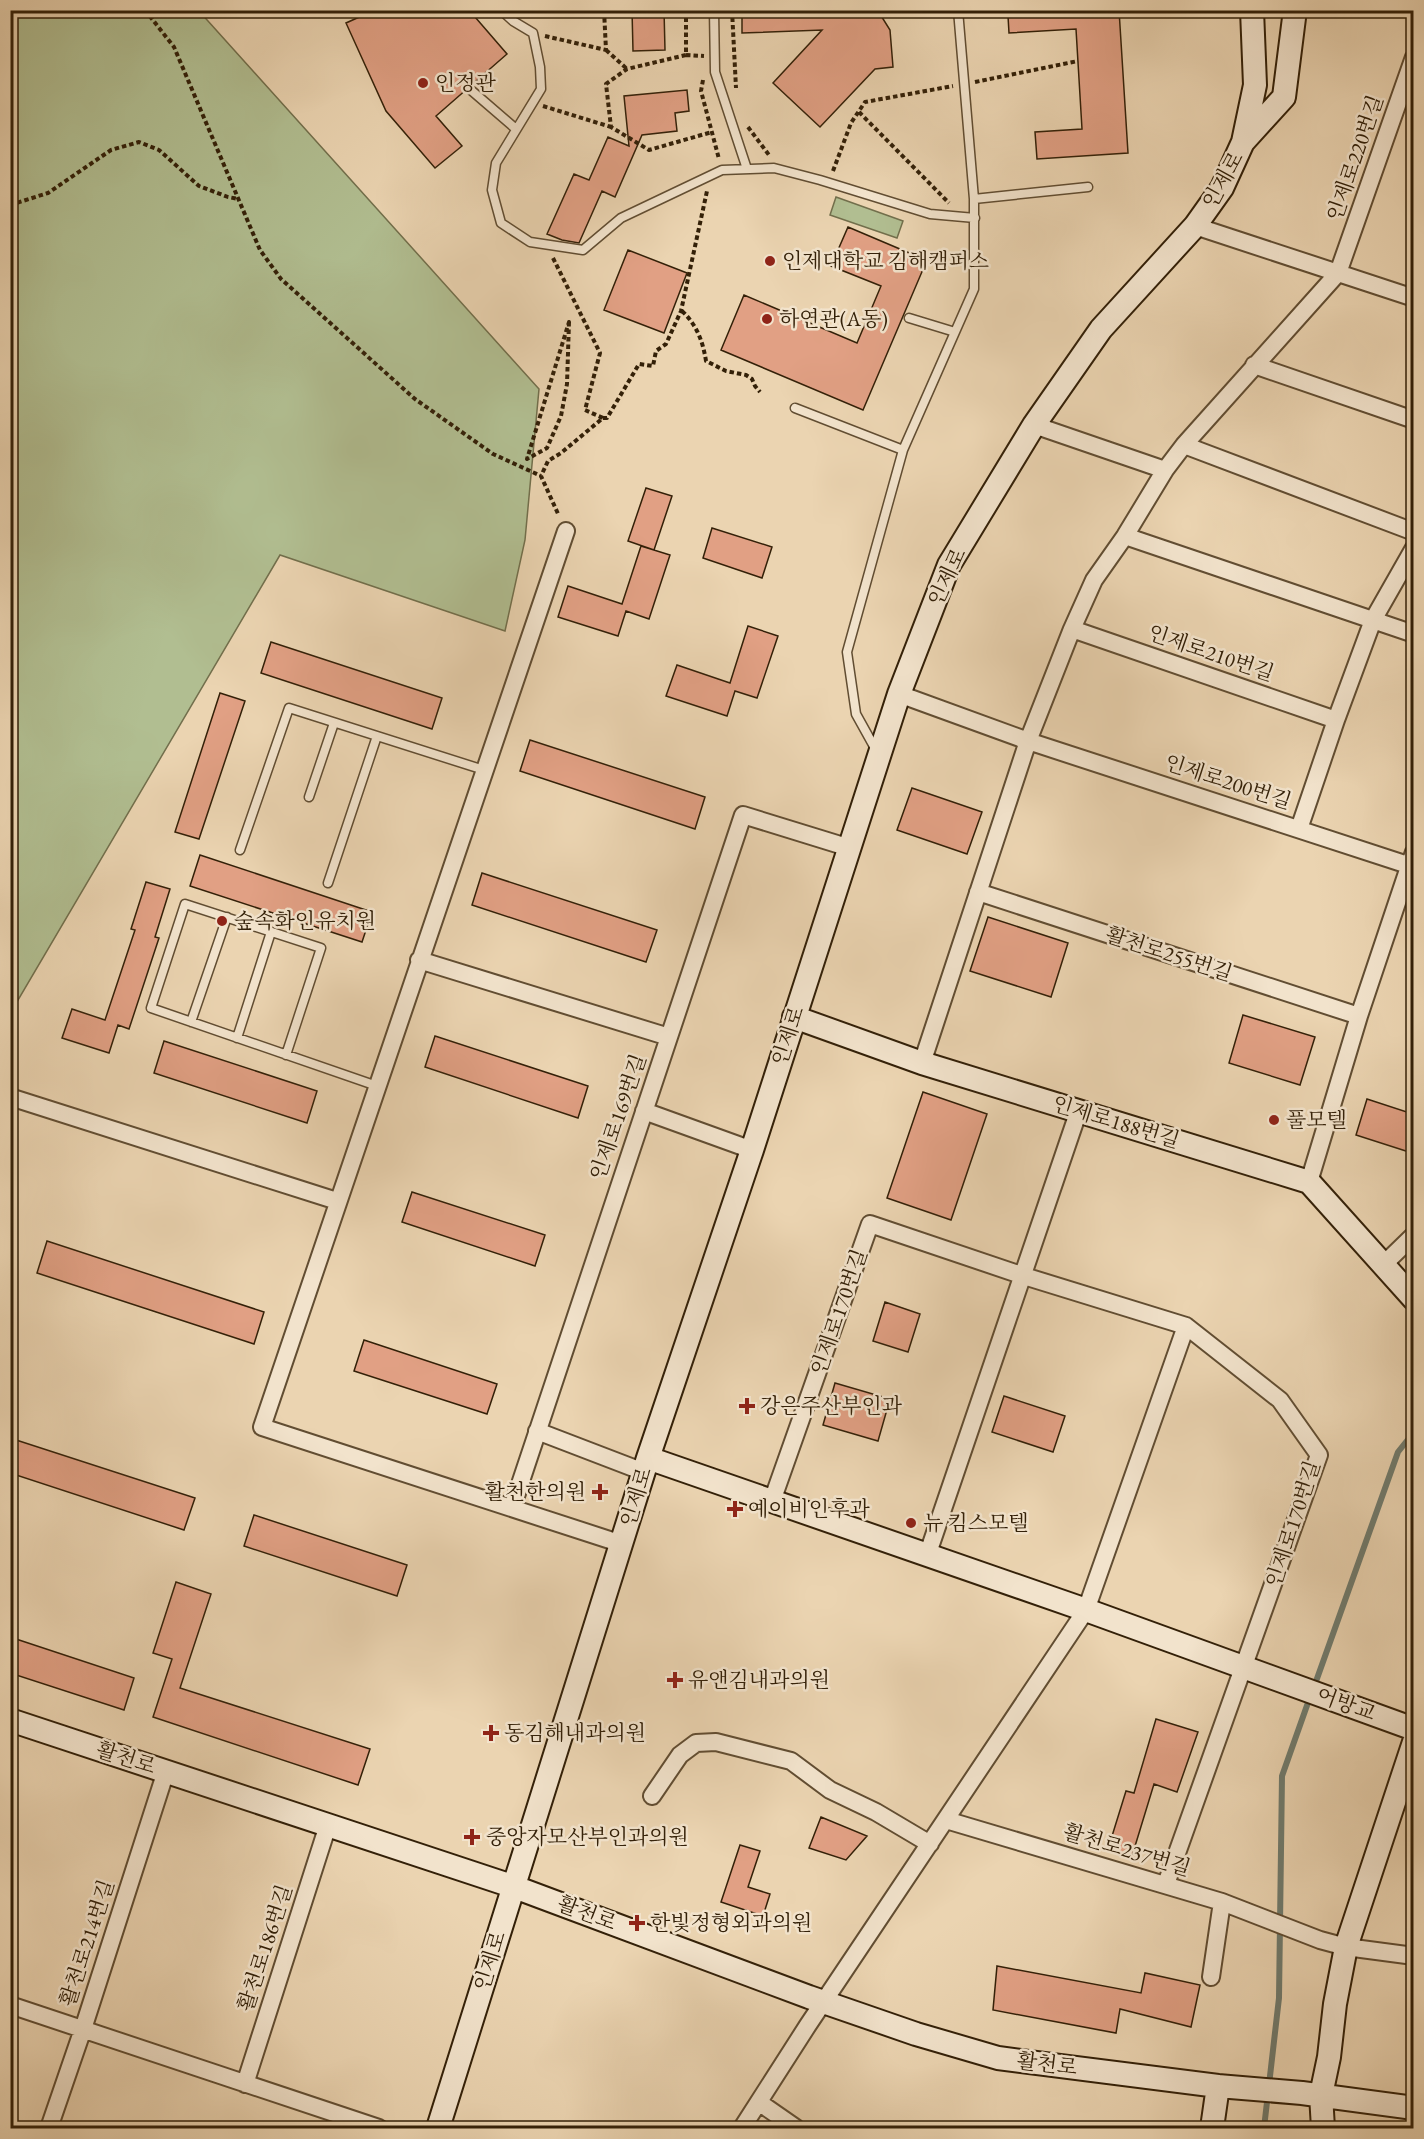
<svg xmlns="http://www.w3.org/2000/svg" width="1424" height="2139" font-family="'EB Garamond','Noto Serif KR',serif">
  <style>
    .green { fill: #b1be91; stroke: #726f4c; stroke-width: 1.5 }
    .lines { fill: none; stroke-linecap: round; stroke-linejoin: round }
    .stream { stroke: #707b6e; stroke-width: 6 }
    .building { fill: #e1a084; stroke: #332008; stroke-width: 1.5 }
    .lane-casing { stroke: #614d32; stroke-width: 11 }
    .street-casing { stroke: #614d32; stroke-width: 20 }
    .secondary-casing { stroke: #332008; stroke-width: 26 }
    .path { stroke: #332008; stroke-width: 4; stroke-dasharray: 4.5 3; stroke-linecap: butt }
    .lane { stroke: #f2e3cc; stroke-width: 8 }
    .street { stroke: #f2e3cc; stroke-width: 16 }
    .secondary { stroke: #f2e3cc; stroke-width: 22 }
    .poi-dot { fill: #8f2418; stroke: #f2e3cc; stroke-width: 2 }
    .labels { text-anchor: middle; stroke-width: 5; stroke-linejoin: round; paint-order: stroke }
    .poi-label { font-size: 21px; fill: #332008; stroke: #f2e3cc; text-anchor: start }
    .street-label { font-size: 21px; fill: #332008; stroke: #f2e3cc }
  </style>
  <rect width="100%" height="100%" fill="#ebd4b1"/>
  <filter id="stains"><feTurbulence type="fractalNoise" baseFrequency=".00333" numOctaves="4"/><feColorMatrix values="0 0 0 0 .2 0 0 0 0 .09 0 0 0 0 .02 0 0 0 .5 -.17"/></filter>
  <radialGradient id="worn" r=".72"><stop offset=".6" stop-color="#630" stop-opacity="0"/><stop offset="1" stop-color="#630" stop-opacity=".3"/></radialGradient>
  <path class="green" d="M11 10 199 11 539 389 525 540 505 631 280 555 11 1012Z
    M836 197 903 221 897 238 830 215Z"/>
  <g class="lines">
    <path class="stream" d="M1314 1687 1398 1452 1414 1432
      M1264 2128 1279 1998 1282 1776 1310 1697"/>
  </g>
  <path class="building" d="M375 10H469L507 54 436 116 462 146 435 168 386 111 346 23Z
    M632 10H664L665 50 633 51Z
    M742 10H876L880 14 890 30 893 67 875 69 820 127 773 83 822 30 742 33Z
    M1017 10H1119L1128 153 1037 159 1035 132 1082 129 1076 29 1009 33 1008 16 1018 15Z
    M687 90 689 111 675 113 677 131 642 135 615 197 602 191 579 243 562 240 547 234 574 174 589 180 608 137 629 146 624 96Z
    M848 227 914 255 911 262 924 267 863 410 721 350 744 295 857 343 881 286 831 266Z
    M628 250 687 273 664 333 604 310Z
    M646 488 672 496 654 550 628 541Z
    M712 528 772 547 762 578 703 558Z
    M641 546 670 555 649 619 626 611 618 636 558 617 568 586 622 604Z
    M748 626 778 636 757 698 735 691 727 716 666 696 677 665 730 683Z
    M271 642 442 698 432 729 261 673Z
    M220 693 245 701 199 839 175 832Z
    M530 740 705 797 695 829 520 771Z
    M912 788 982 812 967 854 897 830Z
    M200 855 372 912 362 942 190 886Z
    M482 873 657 930 646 962 472 905Z
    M146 882 170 889 155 937 159 938 129 1029 118 1025 109 1053 62 1038 72 1009 105 1020 135 930 131 929Z
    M988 917 1068 943 1051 997 970 971Z
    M1243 1015 1315 1037 1300 1085 1229 1063Z
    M435 1036 588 1086 578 1118 425 1067Z
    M164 1041 317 1091 307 1123 154 1073Z
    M923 1092 987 1114 951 1220 887 1198Z
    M1367 1099 1413 1114V1137L1409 1152 1356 1135Z
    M412 1192 545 1235 535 1266 402 1222Z
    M47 1241 264 1312 254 1344 37 1273Z
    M885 1302 920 1314 908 1352 873 1341Z
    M364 1340 497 1384 487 1414 354 1371Z
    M835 1383 890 1399 878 1441 823 1425Z
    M1004 1396 1065 1416 1053 1452 992 1432Z
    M10 1438 195 1498 184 1530 10 1473Z
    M254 1515 407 1565 397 1596 244 1546Z
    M176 1582 211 1594 180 1688 370 1749 358 1785 153 1717 172 1659 153 1653Z
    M10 1637 134 1678 124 1710 10 1673Z
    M1156 1719 1198 1732 1177 1792 1154 1784 1132 1856 1108 1849 1126 1791 1134 1793Z
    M821 1817 867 1836 846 1860 809 1848Z
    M740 1845 760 1851 748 1887 770 1894 763 1916 721 1902Z
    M997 1966 1141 1993 1145 1973 1200 1985 1191 2027 1120 2009 1116 2033 993 2010Z"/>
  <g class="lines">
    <g class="lane-casing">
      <path id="lane" d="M501 10 513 21 533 33 540 67 541 89 496 163 492 190 501 223 530 242 583 250 621 218 722 170 774 168 820 180 930 214 975 218
        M714 10 715 72 747 169
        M472 91 516 129
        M974 199 1088 187
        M909 318 955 332
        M795 408 903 450
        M876 750 856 714 847 652 903 450 974 289V199L958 10
        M309 797 334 723
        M240 850 289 708 484 770
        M328 883 377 736
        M191 1022 227 917
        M237 1038 271 932
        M286 1055 321 948 185 904 151 1008 377 1086"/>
    </g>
    <g class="street-casing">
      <path id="street" d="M1195 226 1414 298
        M1254 365 1414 420
        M1034 425 1165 470
        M1184 445 1414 532
        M566 531 262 1427 622 1544
        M1125 536 1414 634
        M1072 629 1336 720
        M899 694 1028 741 1414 867
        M1299 829 1336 720 1373 620 1414 548
        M978 892 1359 1016
        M419 960 669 1037
        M922 1063 1028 741 1072 629 1094 580 1125 536 1165 470 1184 445 1338 273 1414 57
        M10 1097 337 1201
        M644 1111 752 1150
        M1309 1182 1359 1016 1414 852
        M1383 1265 1414 1235
        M537 1431 644 1472
        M772 1501 870 1224 1024 1276 1186 1326 1280 1400 1319 1455 1166 1884
        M512 1508 743 815 850 848
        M927 1556 1079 1110
        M652 1796 680 1755 696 1743 716 1742 791 1761 830 1790 876 1812 930 1844
        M946 1820 1222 1902 1320 1940 1346 1947 1414 1956
        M1211 1977 1222 1902
        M10 2005 379 2128
        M245 2084 328 1825
        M760 2103 796 2128
        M49 2128 83 2029 166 1771
        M742 2128 808 2025 1086 1610 1186 1326"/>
    </g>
    <g class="secondary-casing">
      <path id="secondary" d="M1244 141 1284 97 1295 10
        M794 1017 922 1063 1309 1182 1414 1299
        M648 1458 1086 1610 1414 1729
        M10 1720 512 1886 809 1997 916 2034 998 2058 1218 2086 1302 2093 1414 2108
        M438 2128 648 1458 752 1150 899 694 949 565 1034 425 1101 329 1195 226 1222 188 1243 142 1255 85 1252 10
        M1212 2128 1218 2086
        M1323 2128 1321 2095 1329 2057 1335 2004 1346 1947 1414 1742"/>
    </g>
    <path class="path" d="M145 10 174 47 260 250 281 279 415 399 493 454 541 476
      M686 10V55L704 56
      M732 10 736 88
      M545 36 606 50 604 10
      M606 50 627 69
      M686 55 627 69 606 84 611 127 649 150 712 132
      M703 80 701 91 719 159
      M975 82 1078 61
      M543 106 611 127
      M859 112 949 203
      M748 127 769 155
      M833 171 851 123 865 102 953 86
      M10 205 48 193 111 150 139 142 159 150 199 186 228 197 239 199
      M553 258 600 353 585 410 603 418 561 453 548 461 541 476 559 516
      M682 311C697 325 703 342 706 361L726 371 746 375 752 379 755 386 760 392
      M569 322 567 384 561 416 547 448 527 459Z
      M603 418H607L639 364 653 366 656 351 666 344 681 311 707 191"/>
    <use href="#lane" class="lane"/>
    <use href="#street" class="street"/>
    <use href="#secondary" class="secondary"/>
  </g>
  <g class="poi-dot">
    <circle cx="423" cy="83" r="6"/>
    <circle cx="770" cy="261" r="6"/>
    <circle cx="767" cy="319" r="6"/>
    <circle cx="222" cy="921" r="6"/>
    <circle cx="1274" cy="1120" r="6"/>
    <path d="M744 1397h6v6h6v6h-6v6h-6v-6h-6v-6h6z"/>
    <path d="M597 1483h6v6h6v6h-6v6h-6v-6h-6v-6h6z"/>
    <path d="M732 1500h6v6h6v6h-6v6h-6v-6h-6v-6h6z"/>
    <circle cx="911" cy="1523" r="6"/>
    <path d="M672 1671h6v6h6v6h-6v6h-6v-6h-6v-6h6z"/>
    <path d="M488 1724h6v6h6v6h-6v6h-6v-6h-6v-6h6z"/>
    <path d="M469 1828h6v6h6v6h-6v6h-6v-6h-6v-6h6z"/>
    <path d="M634 1914h6v6h6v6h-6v6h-6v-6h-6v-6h6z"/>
  </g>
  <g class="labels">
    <g class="poi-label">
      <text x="435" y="90">인정관</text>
      <text x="782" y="268">인제대학교 김해캠퍼스</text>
      <text x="779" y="326">하연관(A동)</text>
      <text x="234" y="928">숲속화인유치원</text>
      <text x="1286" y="1127">풀모텔</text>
      <text x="760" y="1413">강은주산부인과</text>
      <text x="586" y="1499" text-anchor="end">활천한의원</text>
      <text x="748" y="1516">예이비인후과</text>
      <text x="923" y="1530">뉴 킴스모텔</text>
      <text x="688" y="1687">유앤김내과의원</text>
      <text x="504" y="1740">동김해내과의원</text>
      <text x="486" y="1844">중앙자모산부인과의원</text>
      <text x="650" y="1930">한빛정형외과의원</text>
    </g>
    <g class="street-label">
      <text transform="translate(1355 158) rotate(-71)" y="7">인제로220번길</text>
      <text transform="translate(1223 180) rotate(-61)" y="7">인제로</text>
      <text transform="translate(947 577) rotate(-65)" y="7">인제로</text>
      <text transform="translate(1211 653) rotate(19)" y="7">인제로210번길</text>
      <text transform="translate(1228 782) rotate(18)" y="7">인제로200번길</text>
      <text transform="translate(1169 954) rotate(18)" y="7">활천로255번길</text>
      <text transform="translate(788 1036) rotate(-72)" y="7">인제로</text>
      <text transform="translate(618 1117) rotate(-71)" y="7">인제로169번길</text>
      <text transform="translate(1116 1122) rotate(17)" y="7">인제로188번길</text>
      <text transform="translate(839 1312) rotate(-71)" y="7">인제로170번길</text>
      <text transform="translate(636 1497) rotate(-73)" y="7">인제로</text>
      <text transform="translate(1293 1524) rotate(-72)" y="7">인제로170번길</text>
      <text transform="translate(1346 1704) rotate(20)" y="7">어방교</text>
      <text transform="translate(126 1758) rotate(18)" y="7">활천로</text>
      <text transform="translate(1127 1850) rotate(17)" y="7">활천로237번길</text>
      <text transform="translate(587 1913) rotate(21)" y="7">활천로</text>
      <text transform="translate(87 1943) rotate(-72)" y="7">활천로214번길</text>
      <text transform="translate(265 1948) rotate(-72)" y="7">활천로186번길</text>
      <text transform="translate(490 1961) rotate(-73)" y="7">인제로</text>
      <text transform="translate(1047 2064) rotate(7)" y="7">활천로</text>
    </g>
  </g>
  <rect width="1424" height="2139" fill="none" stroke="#ebd4b1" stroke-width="36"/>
  <rect x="12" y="12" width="1400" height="2115" fill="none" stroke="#332008" stroke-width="3"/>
  <rect x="18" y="18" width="1388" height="2103" fill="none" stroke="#332008" stroke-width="1.5"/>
  <rect width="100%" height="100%" filter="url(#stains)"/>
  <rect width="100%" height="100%" fill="url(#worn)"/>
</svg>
